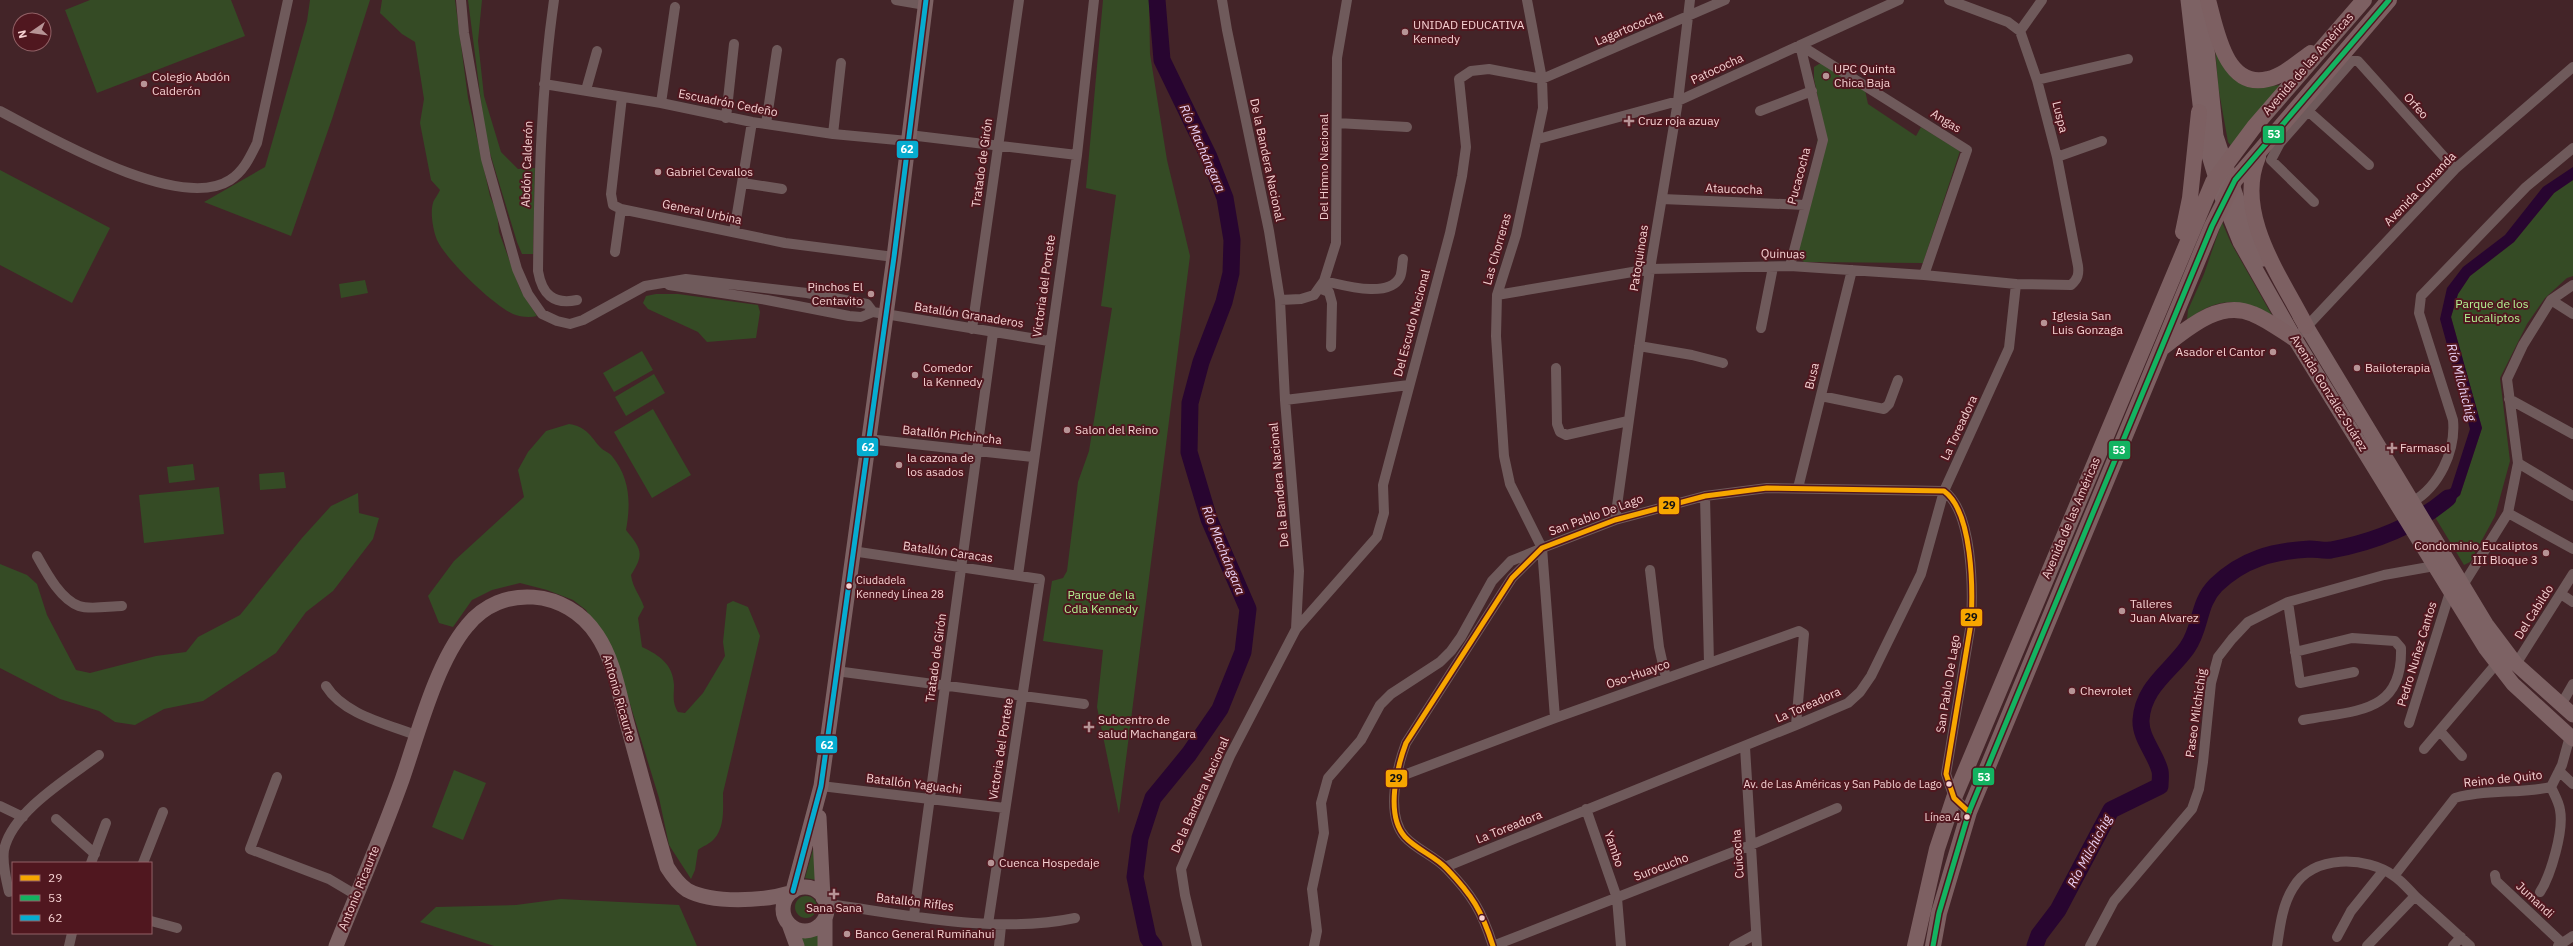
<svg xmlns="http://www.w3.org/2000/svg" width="2573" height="946" font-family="'IBM Plex Sans',sans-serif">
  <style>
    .green { fill: #354b25 }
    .water { fill: #280530 }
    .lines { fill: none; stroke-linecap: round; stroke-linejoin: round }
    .river { stroke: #280530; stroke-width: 17 }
    .street { stroke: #6f5a5b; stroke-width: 10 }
    .secondary { stroke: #7d6264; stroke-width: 15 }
    .primary { stroke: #7d6062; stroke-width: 16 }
    .bus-1-casing { stroke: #50171f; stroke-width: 8 }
    .bus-2-casing { stroke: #50171f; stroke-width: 8 }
    .bus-3-casing { stroke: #50171f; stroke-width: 8 }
    .bus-1 { stroke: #f7a600; stroke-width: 5 }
    .bus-2 { stroke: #13b361; stroke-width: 5 }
    .bus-3 { stroke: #06acd0; stroke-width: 5 }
    .poi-dot { fill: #b79496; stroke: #50171f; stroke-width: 1.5 }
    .bus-dot { fill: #f5d0d1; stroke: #50171f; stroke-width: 1.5 }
    .labels { text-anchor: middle; stroke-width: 4; stroke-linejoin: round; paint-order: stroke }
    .bus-label { font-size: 11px; fill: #f5d0d1; stroke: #50171f; text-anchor: end }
    .poi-label { font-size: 12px; fill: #f5d0d1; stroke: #50171f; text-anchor: start }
    .street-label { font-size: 12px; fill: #f5d0d1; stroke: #50171f }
    .park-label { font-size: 12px; fill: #b3f593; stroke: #50171f }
    .water-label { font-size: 13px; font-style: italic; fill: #eed4fa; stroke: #50171f }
    .line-badge { stroke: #50171f; stroke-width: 1.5 }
    .badge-label { font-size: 11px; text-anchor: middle; font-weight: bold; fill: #fff }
    .pale-badge-label { font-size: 11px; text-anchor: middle; font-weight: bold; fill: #111 }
  </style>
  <rect width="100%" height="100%" fill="#432428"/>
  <path class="green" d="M90 0H231L245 36 97 93 65 10Z
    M310 0H370L332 119 291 236 204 202 265 167 307 21Z
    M382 0H455L468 98 490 196 497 212 499 232 520 289 537 316C530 318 520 317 513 314 492 304 447 261 437 240 433 230 430 213 433 203 434 199 438 195 440 190L431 180 420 123 424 99 415 42 402 34 380 13Z
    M468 0H482L478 41 484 96 501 152 518 169 535 168 533 254H522L517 242 486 140Z
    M1103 0H1149L1150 54 1167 160 1190 256 1119 814 1097 707 1103 650 1043 641 1052 581 1063 578 1067 571 1078 482 1089 451 1112 308 1101 306 1116 195 1086 188Z
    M2215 45 2255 87 2283 85 2232 147 2228 142 2218 86Z
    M1819 64H1823L1865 90 1868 104 1916 136 1921 127 1960 151 1923 263 1804 262 1796 256 1822 117 1814 79V67Z
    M0 170 110 228 72 303 0 265Z
    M2573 180V276L2567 278 2545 298 2527 324 2500 378 2510 461 2495 516 2470 562 2464 565 2435 517 2460 495 2482 428 2451 317 2458 294 2470 276 2514 242 2554 193Z
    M2222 222 2231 243 2273 317C2238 298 2220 296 2187 320L2188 310 2204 274Z
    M365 280 368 293 341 298 339 284Z
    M656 294H678L758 305 760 312 756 338 707 342 698 332 648 309 643 303 646 296Z
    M642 351 653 370 614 392 603 373Z
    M654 374 665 393 626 416 615 397Z
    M653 409 691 475 652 498 614 432Z
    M569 424C586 427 589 434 600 447 603 451 609 452 612 456 630 478 631 503 626 530 641 549 645 553 631 575 633 589 640 595 644 607L638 618 642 647C659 655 673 664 674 685 674 696 672 702 678 712L685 713 703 693 725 656 723 642 727 604 733 601 748 607 760 636 723 793C723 808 725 827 714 839 710 844 703 846 698 850L695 870 691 879 669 845 659 798 619 668 586 610 573 600 547 590 520 583 492 590 472 600 453 627 439 623 428 596 454 561 524 497 518 470 528 452 546 431Z
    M193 464 195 480 169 483 167 467Z
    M284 472 286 488 260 490 259 474Z
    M219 487 224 534 144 543 139 495Z
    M358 493 359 513 379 518 373 539 333 591 306 612 276 653 203 701 164 709 135 725 115 722 99 711 60 699 0 668V564L27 575 37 584 47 615 76 670 90 673 156 656 186 652 198 637 240 615 302 538 331 506Z
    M454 770 486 783 463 840 432 827Z
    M815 842 816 880 805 878Z
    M795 907a11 11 0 1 1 22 0a11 11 0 1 1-22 0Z
    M561 899 679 905 697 946H494L420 922 436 907 516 905Z
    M818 932 819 946H803L800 934Z"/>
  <path class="water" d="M2573 167V180L2554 193 2514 242 2470 276 2458 294 2451 317 2482 428 2460 495 2435 517 2427 507 2451 488 2470 429 2440 319 2447 288 2463 267 2505 235 2543 187Z"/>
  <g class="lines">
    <path class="river" d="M1154 946 1148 938 1135 877 1140 838 1153 798 1189 754 1220 709 1243 652 1248 609 1209 519 1189 452 1190 403 1201 362 1224 302 1231 273 1232 240 1225 198 1209 157 1162 60 1157 0
      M2035 946 2039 935 2058 910 2111 810 2160 786C2160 781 2161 775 2160 771 2156 754 2140 738 2141 720 2143 687 2170 672 2187 648 2202 627 2197 604 2216 585 2243 559 2273 551 2310 549 2317 549 2324 551 2331 550 2374 542 2415 526 2448 498"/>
    <path class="street" d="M461 0 464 33 486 159 517 269 528 294 542 314 557 321 570 324 583 320 645 286 686 279 807 293 867 304 873 312
      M554 0C541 90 539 180 538 271 542 294 553 305 577 300
      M896 0 925 5
      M1527 0 1542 79 1543 108 1516 235 1497 295 1496 336 1504 456 1510 484 1542 548 1555 718
      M2020 31 2042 0
      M1800 45 1967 150 1924 275
      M2037 80 2128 59
      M544 84 661 103 752 122 833 134 908 141
      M586 90 597 51
      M622 97 611 194 613 205 621 209 785 243 894 257
      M661 103 675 7
      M0 111C48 136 179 213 230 180 244 171 250 157 257 143L288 0
      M1760 111 1812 91
      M2308 111 2369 165
      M726 118 734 44
      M1337 123 1407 127
      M766 124 777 50
      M833 134 841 63
      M909 135 1077 155
      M1538 139 1678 101 1899 0
      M2057 157 2102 141
      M743 183 782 189
      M1662 199 1805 205
      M2314 202 2271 160 2280 143 2352 61H2358L2455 169
      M734 232 752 122
      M615 252 621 209
      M1790 266 1823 140 1800 45
      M1324 281C1343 285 1389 299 1400 277 1402 273 1402 265 1403 259
      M669 285 767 300 849 316 861 317 873 312 1049 341
      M1319 288 1329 292 1332 303 1331 347
      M1497 295 1650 269 1790 266 1924 275 2016 284 2071 285C2078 279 2079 274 2078 266L2057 157 2037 80 2020 31 2008 22 1949 0
      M1280 300 1301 299 1314 295 1324 281 1336 243 1337 58 1347 0
      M2551 300 2573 314
      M1761 328 1773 267
      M972 329 1019 0
      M2295 339 2455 169 2573 67
      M1639 346 1692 355 1723 363
      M1556 368 1557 424 1560 432 1566 435 1628 421
      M1821 396 1884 409 1889 404 1898 380
      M2509 399 2573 434
      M1285 400 1409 385
      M868 439 1033 457
      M2518 463 2573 496
      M1798 488 1852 270
      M1705 496 1709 663
      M2412 502C2439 487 2456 451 2453 420L2419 313 2421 296 2526 187 2573 148
      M2508 513 2573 549
      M1615 520 1650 269 1678 101 1690 0
      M852 551 1040 579 988 924
      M37 556C46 572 60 599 79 606 90 610 110 606 122 606
      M1650 570 1659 647 1666 678
      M1018 575 1077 155 1094 0
      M2561 594 2573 602
      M2288 602 2300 683 2354 672
      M1296 629 1377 537 1384 513 1383 485 1450 233 1462 176 1466 147 1459 79 1471 71 1489 69 1542 79 1725 0
      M2295 652 2352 638 2395 641 2401 648C2403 715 2354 710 2303 720
      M2516 664 2573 574
      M836 671 1084 704
      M326 686C344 715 388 724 418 736
      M2561 705 2573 684
      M2409 723 2450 592 2463 585 2508 513 2518 463 2507 379 2523 345 2551 300 2573 285
      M2440 731 2462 756
      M1745 747 1757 946
      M2424 749 2497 663
      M2559 771 2573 784
      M277 777 250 849 329 879 356 895
      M1396 778 1555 718 1799 631 1804 634 1796 725
      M821 786 1005 808
      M0 806 23 817
      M1586 809 1617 898 1621 946
      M56 819 95 854
      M91 863 106 823
      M143 863 163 812
      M1445 867 1796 725 1848 703 1860 692 1871 676 1921 574 1944 491 2009 348 2016 284
      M2495 875 2496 881 2562 943
      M2394 876 2455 798C2486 789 2519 794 2551 787L2562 765 2570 736
      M9 892C6 879 2 863 4 850 12 811 70 777 99 755
      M2540 892C2551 875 2564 830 2560 810 2559 802 2554 794 2551 787
      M826 908 836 905C912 916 999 934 1075 918
      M914 915 993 333
      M151 921 177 928
      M2337 937 2351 911 2384 870
      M69 946 72 933
      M999 946 1001 926
      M1197 946 1185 895 1181 869 1230 756 1296 629 1299 571 1285 400 1280 300 1269 231 1227 30 1222 0
      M1314 946 1317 931 1312 889 1324 833 1321 803 1328 778 1361 740 1380 705 1391 694 1440 662 1451 651 1461 637 1492 581 1511 561 1538 550
      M1493 946C1482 911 1472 895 1447 869 1435 856 1417 850 1405 837 1385 815 1397 767 1406 743L1512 578 1542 548 1615 520 1705 496 1767 488 1944 491C1973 512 1973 590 1971 623L1946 774 1954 798 1969 812
      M1493 946 1751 845 1837 808
      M1734 946 1756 934
      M2090 946 2114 901 2192 809 2199 789 2203 762 2211 683 2218 657 2232 639 2248 622 2288 602 2384 575 2440 565
      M2277 946C2280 926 2282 906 2293 888 2312 854 2367 856 2394 876 2402 881 2409 890 2416 897 2434 913 2452 929 2470 946
      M2367 946 2415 896
      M2453 946 2461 937
      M2558 946 2573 936"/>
    <path class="secondary" d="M2188 0 2204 139 2221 195 2240 242 2295 339 2486 649 2513 684 2573 739
      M2202 0 2216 136 2241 211 2250 235 2264 259
      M2300 316 2486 624 2516 664 2573 715
      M819 817 823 898
      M783 909a22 22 0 1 1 44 0a22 22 0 1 1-44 0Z
      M793 891 821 786 894 257 926 0
      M825 918V946
      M789 924 797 946
      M336 946C358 891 382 836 402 780 418 734 436 663 467 626 501 583 567 589 597 635 614 660 619 694 627 723 640 771 653 819 667 867 672 875 678 884 687 890 712 904 764 901 790 893"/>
    <path class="primary" d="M2208 0C2216 28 2225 90 2268 79 2283 76 2298 62 2311 53
      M2258 157C2234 214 2281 277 2306 326
      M2183 232 2190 198 2199 112
      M2162 348C2187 329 2219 299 2253 314 2268 320 2282 331 2295 339
      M1915 946 1937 849 1954 798 2213 182 2254 127 2364 0
      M1933 946 1939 913 1969 812 2212 226 2235 180 2389 0"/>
    <g class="bus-1-casing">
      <path id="bus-1" d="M1493 946C1482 911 1472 895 1447 869 1435 856 1417 850 1405 837 1385 815 1397 767 1406 743L1512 578 1542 548 1615 520 1705 496 1767 488 1944 491C1973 512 1973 590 1971 623L1946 774 1954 798 1969 812"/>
    </g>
    <g class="bus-2-casing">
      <path id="bus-2" d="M1933 946 1939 913 1969 812 2212 226 2235 180 2389 0"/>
    </g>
    <g class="bus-3-casing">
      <path id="bus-3" d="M793 891 821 786 894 257 926 0"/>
    </g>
    <use href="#bus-1" class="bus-1"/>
    <use href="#bus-2" class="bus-2"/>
    <use href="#bus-3" class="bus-3"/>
  </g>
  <g class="poi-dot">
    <circle cx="1405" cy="32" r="4"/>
    <circle cx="1826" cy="76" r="4"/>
    <circle cx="144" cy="84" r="4"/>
    <path d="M1627 115h4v4h4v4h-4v4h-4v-4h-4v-4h4z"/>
    <circle cx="658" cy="172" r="4"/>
    <circle cx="871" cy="294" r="4"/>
    <circle cx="2044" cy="323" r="4"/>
    <circle cx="2273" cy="352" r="4"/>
    <circle cx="2357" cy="368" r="4"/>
    <circle cx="915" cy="375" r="4"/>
    <circle cx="1067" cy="430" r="4"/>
    <path d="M2390 442h4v4h4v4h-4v4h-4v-4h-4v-4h4z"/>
    <circle cx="899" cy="465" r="4"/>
    <circle cx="2546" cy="553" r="4"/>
    <circle cx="2122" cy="611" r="4"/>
    <circle cx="2072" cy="691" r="4"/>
    <path d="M1087 721h4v4h4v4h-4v4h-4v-4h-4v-4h4z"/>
    <circle cx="991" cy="863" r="4"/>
    <path d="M832 888h4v4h4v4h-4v4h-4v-4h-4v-4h4z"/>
    <circle cx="847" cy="934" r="4"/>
  </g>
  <g class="bus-dot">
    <circle cx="849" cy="586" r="3.5"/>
    <circle cx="1949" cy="784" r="3.5"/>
    <circle cx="1967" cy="817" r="3.5"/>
    <circle cx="1482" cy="918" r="3.5"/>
  </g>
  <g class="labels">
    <g class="bus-label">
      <text x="856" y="584" text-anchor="start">Ciudadela<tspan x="856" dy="14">Kennedy Línea 28</tspan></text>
      <text x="1942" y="788">Av. de Las Américas y San Pablo de Lago</text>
      <text x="1960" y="821">Línea 4</text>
    </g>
    <g class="poi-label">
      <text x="1413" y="29">UNIDAD EDUCATIVA<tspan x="1413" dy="14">Kennedy</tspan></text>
      <text x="1834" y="73">UPC Quinta<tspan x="1834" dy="14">Chica Baja</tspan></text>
      <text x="152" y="81">Colegio Abdón<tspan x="152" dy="14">Calderón</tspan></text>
      <text x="1638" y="125">Cruz roja azuay</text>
      <text x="666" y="176">Gabriel Cevallos</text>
      <text x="863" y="291" text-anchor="end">Pinchos El<tspan x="863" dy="14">Centavito</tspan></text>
      <text x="2052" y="320">Iglesia San<tspan x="2052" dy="14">Luis Gonzaga</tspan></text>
      <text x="2265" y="356" text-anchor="end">Asador el Cantor</text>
      <text x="923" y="372">Comedor<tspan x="923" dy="14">la Kennedy</tspan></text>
      <text x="2365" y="372">Bailoterapia</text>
      <text x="1075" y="434">Salon del Reino</text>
      <text x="2400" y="452">Farmasol</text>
      <text x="907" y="462">la cazona de<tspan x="907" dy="14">los asados</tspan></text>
      <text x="2538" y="550" text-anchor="end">Condominio Eucaliptos<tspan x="2538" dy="14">III Bloque 3</tspan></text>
      <text x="2130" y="608">Talleres<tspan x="2130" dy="14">Juan Alvarez</tspan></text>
      <text x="2080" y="695">Chevrolet</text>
      <text x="1098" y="724">Subcentro de<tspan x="1098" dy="14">salud Machangara</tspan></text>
      <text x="999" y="867">Cuenca Hospedaje</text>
      <text x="834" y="912" text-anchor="middle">Sana Sana</text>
      <text x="855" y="938">Banco General Rumiñahui</text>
    </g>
    <g class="street-label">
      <text transform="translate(1629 28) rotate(-23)" y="4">Lagartococha</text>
      <text transform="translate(2308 64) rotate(-49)" y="4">Avenida de las Américas</text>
      <text transform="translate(1717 69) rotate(-25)" y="4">Patococha</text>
      <text transform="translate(728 103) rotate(11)" y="4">Escuadrón Cedeño</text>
      <text transform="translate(2416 106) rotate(48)" y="4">Orfeo</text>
      <text transform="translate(2060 117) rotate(76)" y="4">Luspa</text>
      <text transform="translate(1946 121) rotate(32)" y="4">Angas</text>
      <text transform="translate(1267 160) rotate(78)" y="4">De la Bandera Nacional</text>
      <text transform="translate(982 163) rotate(-82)" y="4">Tratado de Girón</text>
      <text transform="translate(527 164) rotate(-88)" y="4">Abdón Calderón</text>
      <text transform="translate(1324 167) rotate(-90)" y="4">Del Himno Nacional</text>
      <text transform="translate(1799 176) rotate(-75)" y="4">Pucacocha</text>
      <text transform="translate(1734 189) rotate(2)" y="4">Ataucocha</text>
      <text transform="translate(2420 189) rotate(-46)" y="4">Avenida Cumanda</text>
      <text transform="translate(702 212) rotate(12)" y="4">General Urbina</text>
      <text transform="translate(1497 249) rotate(-74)" y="4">Las Chorreras</text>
      <text transform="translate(1783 254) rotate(1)" y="4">Quinuas</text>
      <text transform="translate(1639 258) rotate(-81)" y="4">Patoquinoas</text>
      <text transform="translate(1044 286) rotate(-82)" y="4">Victoria del Portete</text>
      <text transform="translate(969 315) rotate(9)" y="4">Batallón Granaderos</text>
      <text transform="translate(1412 323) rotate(-75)" y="4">Del Escudo Nacional</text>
      <text transform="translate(1812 376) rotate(-76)" y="4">Busa</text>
      <text transform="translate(2329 393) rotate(58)" y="4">Avenida González Suárez</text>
      <text transform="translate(1959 428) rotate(-65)" y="4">La Toreadora</text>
      <text transform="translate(952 435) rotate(6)" y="4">Batallón Pichincha</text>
      <text transform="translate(1279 485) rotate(-95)" y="4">De la Bandera Nacional</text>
      <text transform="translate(1596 515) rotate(-20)" y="4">San Pablo De Lago</text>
      <text transform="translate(2071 518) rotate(-67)" y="4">Avenida de las Américas</text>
      <text transform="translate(948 552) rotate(8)" y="4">Batallón Caracas</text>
      <text transform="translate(2534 612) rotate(-58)" y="4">Del Cabildo</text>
      <text transform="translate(2417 654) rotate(-73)" y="4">Pedro Nuñez Cantos</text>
      <text transform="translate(936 658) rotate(-82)" y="4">Tratado de Girón</text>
      <text transform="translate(1638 674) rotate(-19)" y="4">Oso-Huayco</text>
      <text transform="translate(1948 684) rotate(-81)" y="4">San Pablo De Lago</text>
      <text transform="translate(619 698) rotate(74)" y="4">Antonio Ricaurte</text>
      <text transform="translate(1808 705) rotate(-24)" y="4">La Toreadora</text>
      <text transform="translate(2196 713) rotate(-82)" y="4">Paseo Milchichig</text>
      <text transform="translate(1001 749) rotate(-81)" y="4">Victoria del Portete</text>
      <text transform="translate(2503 779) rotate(-6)" y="4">Reino de Quito</text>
      <text transform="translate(914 784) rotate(7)" y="4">Batallón Yaguachi</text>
      <text transform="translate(1200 795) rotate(-66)" y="4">De la Bandera Nacional</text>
      <text transform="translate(1509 827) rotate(-22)" y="4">La Toreadora</text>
      <text transform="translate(1614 849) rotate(71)" y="4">Yambo</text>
      <text transform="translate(1738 854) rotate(-94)" y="4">Cuicocha</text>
      <text transform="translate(1661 867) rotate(-21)" y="4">Surocucho</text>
      <text transform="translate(359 888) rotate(-68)" y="4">Antonio Ricaurte</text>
      <text transform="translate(2535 900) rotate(43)" y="4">Jumandi</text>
      <text transform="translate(915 902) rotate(7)" y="4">Batallón Rifles</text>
    </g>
    <g class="park-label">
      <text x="2492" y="308">Parque de los<tspan x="2492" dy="14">Eucaliptos</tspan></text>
      <text x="1101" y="599">Parque de la<tspan x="1101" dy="14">Cdla Kennedy</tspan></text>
    </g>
    <g class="water-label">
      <text transform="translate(1203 148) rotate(66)" y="5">Río Machángara</text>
      <text transform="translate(2462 382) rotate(75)" y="5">Río Milchichig</text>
      <text transform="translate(1224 550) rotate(68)" y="5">Río Machángara</text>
      <text transform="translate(2089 851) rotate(-62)" y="5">Río Milchichig</text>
    </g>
  </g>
  <g class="line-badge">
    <rect x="2262" y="125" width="23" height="19" rx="4" fill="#13b361"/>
    <rect x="896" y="140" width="23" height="19" rx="4" fill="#06acd0"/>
    <rect x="856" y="437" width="23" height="20" rx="4" fill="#06acd0"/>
    <rect x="2108" y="440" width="23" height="20" rx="4" fill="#13b361"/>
    <rect x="1658" y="496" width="22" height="19" rx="4" fill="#f7a600"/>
    <rect x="1960" y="608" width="23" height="19" rx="4" fill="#f7a600"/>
    <rect x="815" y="735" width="23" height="19" rx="4" fill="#06acd0"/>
    <rect x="1972" y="767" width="23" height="19" rx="4" fill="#13b361"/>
    <rect x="1385" y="769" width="23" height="19" rx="4" fill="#f7a600"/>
  </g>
  <g class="badge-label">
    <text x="2274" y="138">53</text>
    <text x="907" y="153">62</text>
    <text x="868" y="451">62</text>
    <text x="2119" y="454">53</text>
    <text x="827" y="749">62</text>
    <text x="1984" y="781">53</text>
  </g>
  <g class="pale-badge-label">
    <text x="1669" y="509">29</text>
    <text x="1971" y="621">29</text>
    <text x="1396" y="782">29</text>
  </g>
  <rect x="12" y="862" width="140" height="72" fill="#50171f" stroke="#926166"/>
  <rect x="20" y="875" width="20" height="6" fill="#f7a600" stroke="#926166"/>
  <text x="48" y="882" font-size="12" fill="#f5d0d1">29</text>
  <rect x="20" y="895" width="20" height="6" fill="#13b361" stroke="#926166"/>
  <text x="48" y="902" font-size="12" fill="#f5d0d1">53</text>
  <rect x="20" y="915" width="20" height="6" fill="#06acd0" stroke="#926166"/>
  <text x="48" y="922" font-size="12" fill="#f5d0d1">62</text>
  <g transform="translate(32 32) rotate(257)"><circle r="19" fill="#50171f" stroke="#926166"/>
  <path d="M0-3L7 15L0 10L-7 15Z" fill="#b79496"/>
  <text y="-6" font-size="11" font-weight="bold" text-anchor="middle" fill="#f5d0d1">N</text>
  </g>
</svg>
